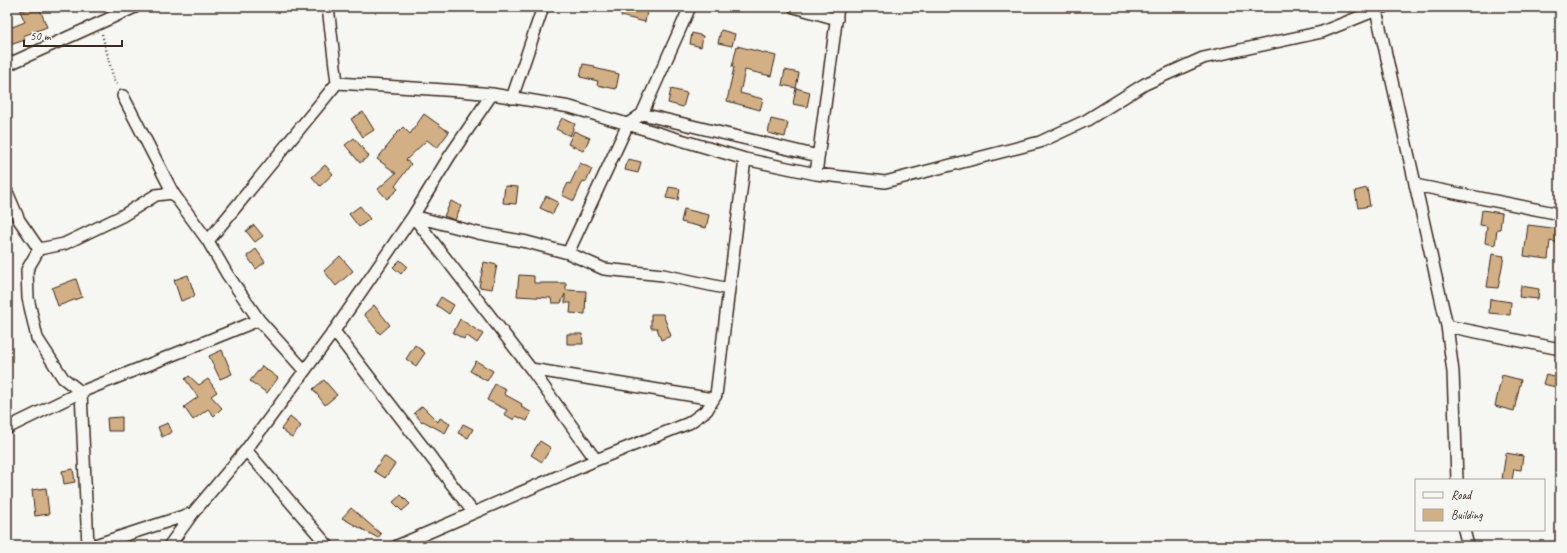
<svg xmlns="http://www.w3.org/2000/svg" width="1567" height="553" font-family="Caveat,sans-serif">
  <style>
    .building { fill: #d3af85; stroke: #3b2a1e }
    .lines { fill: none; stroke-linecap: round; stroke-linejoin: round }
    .street-casing { stroke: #3b2a1e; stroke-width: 14 }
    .path { stroke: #3b2a1e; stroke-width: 2.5; stroke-dasharray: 1 3; stroke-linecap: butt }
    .street { stroke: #f6f6f2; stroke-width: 11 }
  </style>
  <rect width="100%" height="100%" fill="#f6f6f2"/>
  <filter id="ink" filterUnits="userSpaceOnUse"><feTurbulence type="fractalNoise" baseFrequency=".025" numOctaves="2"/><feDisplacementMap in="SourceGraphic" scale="8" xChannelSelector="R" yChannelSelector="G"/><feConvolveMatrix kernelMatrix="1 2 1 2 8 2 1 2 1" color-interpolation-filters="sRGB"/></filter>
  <g filter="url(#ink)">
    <path class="building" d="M32 7H39L47 27 23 36 25 40 7 46V29L25 22 20 11Z
      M623 7H648L645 22 621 16Z
      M721 30 735 34 732 46 718 43Z
      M692 33 703 36 701 47 690 44Z
      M737 46 776 56 771 76 745 70 740 93 763 99 760 110 727 101 734 67H732Z
      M583 64 595 66 594 68 619 74 616 89 597 85 598 81 580 77Z
      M785 70 799 73 796 88 782 85Z
      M796 88 810 92 807 107 793 104Z
      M671 89 687 93 683 107 668 103Z
      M363 112 374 130 363 137 351 119Z
      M424 114 449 132 437 148 427 140 406 160 411 164 395 186 398 189 387 199 378 189 396 173 377 159 394 138 393 137 403 127 410 134Z
      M562 118 575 124 570 136 556 129Z
      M771 119 788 123 785 137 768 133Z
      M574 131 590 138 583 151 568 144Z
      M354 138 369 156 360 163 345 145Z
      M628 159 641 162 638 173 625 170Z
      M580 163 592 169 586 182 583 181 574 201 562 195 568 183 570 184Z
      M325 165 333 174 320 186 312 177Z
      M505 186 518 187 516 204 503 203Z
      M669 187 680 189 678 200 666 198Z
      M1367 188 1370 206 1358 208 1355 191Z
      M546 196 558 202 553 214 540 208Z
      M451 201 461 206 455 220 444 216Z
      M360 206 370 219 359 227 349 214Z
      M684 209 709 215 706 228 681 222Z
      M1482 210 1502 213 1500 229H1497L1495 245 1485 243 1487 226 1480 225Z
      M254 225 263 236 255 242 246 231Z
      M1528 225 1560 229 1559 243 1550 241 1548 259 1524 256Z
      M256 249 265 262 256 269 247 256Z
      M1492 254 1504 256 1498 288 1487 287Z
      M340 256 353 271 336 286 324 271Z
      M400 260 407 266 401 274 393 267Z
      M484 262 497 265 492 289 479 287Z
      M188 275 195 296 181 301 174 280Z
      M519 275 534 276V283H566V290L586 291 585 314 570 313 571 303H565V294L561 303H552L551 298 517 296Z
      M76 279 82 297 58 306 52 288Z
      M1521 286 1539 289 1538 299 1519 297Z
      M441 297 454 305 449 314 436 305Z
      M1490 299 1511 302 1510 315 1489 313Z
      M374 305 390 325 380 334 364 314Z
      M651 314H663L671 336 661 340 657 328H651Z
      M460 319 483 334 477 343 466 335 464 339 453 333Z
      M567 334H582L583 344H567Z
      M415 345 425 353 416 366 406 359Z
      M222 350 232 374 220 379 209 356Z
      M476 361 493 371 487 381 470 371Z
      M262 366 278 378 267 393 250 381Z
      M1546 374 1560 378V388L1543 384Z
      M1502 375 1521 380 1514 411 1495 406Z
      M189 376 199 385 208 379 217 392 211 396 222 408 214 416 208 409 193 420 184 407 198 397 185 379Z
      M324 380 337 395 325 405 313 389Z
      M495 384 506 389 504 394 522 404 521 407 531 412 527 421 516 416 514 420 504 414 507 410 487 400Z
      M422 406 438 422 440 418 450 424 445 433 423 421 422 422 414 413Z
      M122 417V431H108L107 418Z
      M290 417 301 426 292 438 281 429Z
      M168 423 172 432 162 437 158 427Z
      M463 424 473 429 468 438 458 433Z
      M540 441 551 448 542 462 531 455Z
      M1506 453 1523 456 1521 470 1514 469 1512 480 1502 479Z
      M384 456 395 464 385 478 374 471Z
      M73 469 75 482 64 484 62 471Z
      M46 488 49 514 35 516 32 490Z
      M401 495 410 504 402 511 393 502Z
      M351 508 381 534 378 538 342 518Z"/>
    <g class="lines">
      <g class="street-casing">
        <path id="street" d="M794 7 837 19
          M1376 10 1447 326 1453 372 1457 480
          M7 65 135 7
          M337 83 460 91 492 94
          M123 96 173 193 208 241 227 274 259 320 304 370
          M512 98 543 7
          M642 114 818 156
          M816 174 838 7
          M1415 185 1560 214
          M7 192 19 220 39 249 64 244 122 216 156 195 173 193
          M413 216 478 233 527 242 568 253 604 269 663 275 729 289
          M413 216 531 369 596 460
          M208 241 337 83 328 7
          M39 249 27 270 28 298 37 338 63 378 81 392 88 546
          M568 253 628 124 642 114 690 7
          M1447 326 1560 349
          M334 331 473 512
          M531 369 713 399
          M7 428 81 392 259 320
          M246 450 328 546
          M1464 530 1468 546
          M92 546 193 513
          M169 546 193 513 246 450 334 331 413 216 449 157 492 94 570 107 745 159 816 174 885 182 1040 142 1087 120 1145 84 1203 58 1322 32 1384 7
          M397 546 596 460 689 423 707 410 716 395 745 159"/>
      </g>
      <path class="path" d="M102 34 114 80 118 86"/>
      <use href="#street" class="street"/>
    </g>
  </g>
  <rect width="1567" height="553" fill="none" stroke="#f6f6f2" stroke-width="24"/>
  <rect x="12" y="12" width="1543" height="529" fill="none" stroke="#3b2a1e" stroke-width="1.5" filter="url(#ink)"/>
  <rect x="1415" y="479" width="130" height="52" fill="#f6f6f2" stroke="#aba49d"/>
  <rect x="1423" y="492" width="20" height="6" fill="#f6f6f2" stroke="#aba49d"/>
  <text x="1451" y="499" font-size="12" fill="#3b2a1e">Road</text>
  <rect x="1423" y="509" width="20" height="12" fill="#d3af85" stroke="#aba49d"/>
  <text x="1451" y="519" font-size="12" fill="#3b2a1e">Building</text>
  <path d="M24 40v6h98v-6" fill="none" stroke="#3b2a1e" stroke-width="2"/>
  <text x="30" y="40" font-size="12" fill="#3b2a1e" stroke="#f6f6f2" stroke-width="3" paint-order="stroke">50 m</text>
</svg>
